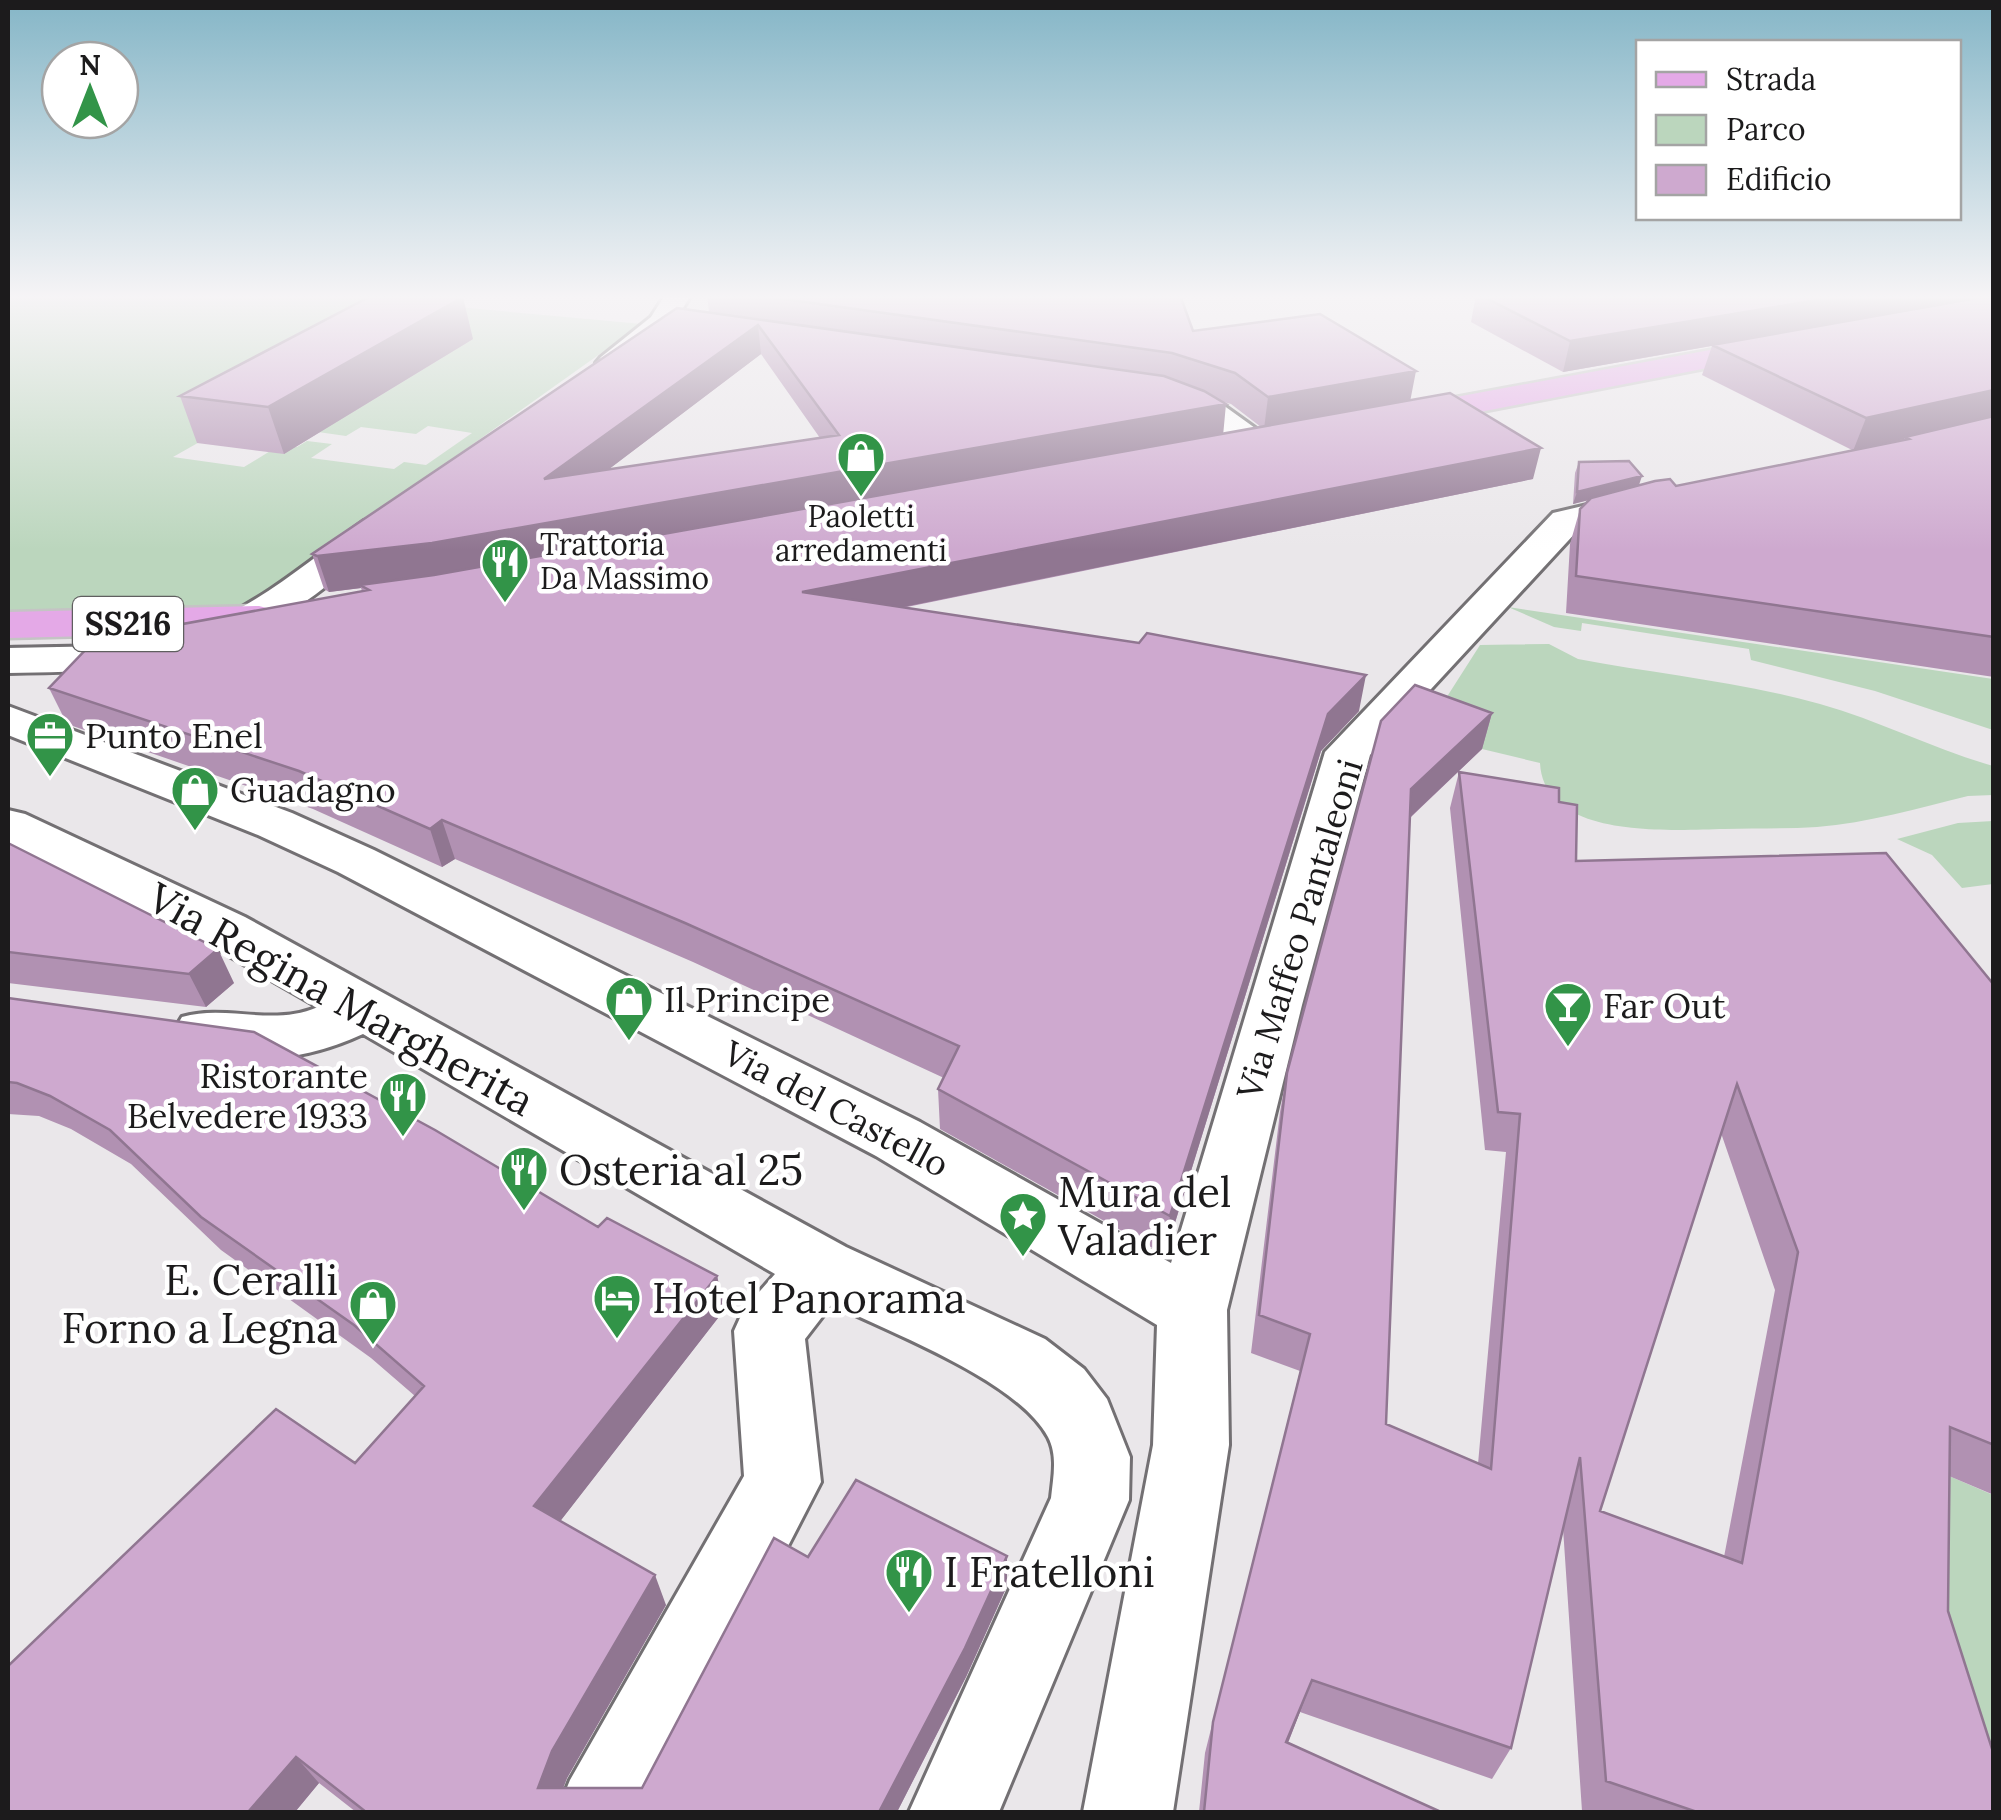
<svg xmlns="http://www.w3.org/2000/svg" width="2001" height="1820" font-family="Lora,serif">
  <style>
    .green { fill: #bbd6bd; fill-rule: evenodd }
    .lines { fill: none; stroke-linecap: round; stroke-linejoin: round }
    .minor-casing { stroke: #737073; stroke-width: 6 }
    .primary-casing { stroke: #c4c4c4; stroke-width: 5 }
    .minor { fill: #fff; fill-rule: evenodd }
    .primary { fill: #e4a9e7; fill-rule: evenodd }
    .wall { fill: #b191b2; fill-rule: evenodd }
    .shaded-wall { fill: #907691 }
    .building { fill: #cea9cf; stroke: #907691; stroke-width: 2.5; fill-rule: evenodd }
    .labels { text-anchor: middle; stroke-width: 9; stroke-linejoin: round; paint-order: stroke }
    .far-poi-label { font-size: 30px; fill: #1c1b1c; stroke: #fff }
    .shield { fill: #fff; stroke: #605f60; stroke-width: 2.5 }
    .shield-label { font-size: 32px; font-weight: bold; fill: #1c1b1c }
    .poi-label { font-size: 35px; fill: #1c1b1c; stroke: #fff; text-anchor: start }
    .street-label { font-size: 35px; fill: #1c1b1c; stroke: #fff }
    .near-street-label { font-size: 42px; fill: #1c1b1c; stroke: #fff }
    .near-poi-label { font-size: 42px; fill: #1c1b1c; stroke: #fff; text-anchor: start }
  </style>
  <rect width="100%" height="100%" fill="#eae7ea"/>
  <path class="green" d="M8 295H422L414 303 642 324 235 613 8 611ZM364 349 440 359 359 408 343 407 304 430 346 436 361 427 416 434 428 426 472 433 426 465 404 462 394 469 311 458 332 444 307 441 297 447 280 445 244 467 173 457Z
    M1508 607 1993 679V730L1875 691 1751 660 1749 649 1582 623 1581 631 1554 627Z
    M1549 644 1578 659C1657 674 1742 682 1820 704 1880 721 1934 749 1993 766V795L1968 796C1920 808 1867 823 1817 827 1786 829 1755 828 1724 829 1671 830 1544 840 1540 763L1482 749 1427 728 1480 645Z
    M1993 821V884L1962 888 1932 855 1897 839 1958 823Z
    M1919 1463 1993 1495V1812H1964Z"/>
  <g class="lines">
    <g class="minor-casing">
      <path id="minor" d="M665 295H691C676 321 634 378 601 369L596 363 601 357 651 317Z
        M1157 385 1223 405 1276 443 1272 450C1243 457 1225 430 1200 418 1184 411 1164 406 1146 401L1142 394 1146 387Z
        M1647 491 1659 495 1665 502 1659 509 1579 529 1370 755 1302 1005 1227 1310 1229 1445 1173 1812H1083L1153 1445 1157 1325 876 1156 338 872 258 835 8 735V706L292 813 374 850 920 1122 1171 1263 1325 752 1553 513Z
        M377 518 390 521 395 529 390 537C341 573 293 618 237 641 165 671 83 672 8 673V648C74 646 146 650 208 624 265 600 314 557 364 521Z
        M8 810 25 814 245 917 846 1247 1045 1339 1084 1369 1107 1399 1130 1457 1129 1500 999 1812H909L1051 1498C1053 1478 1058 1456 1048 1437 1017 1380 891 1333 832 1304L805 1339 821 1482 651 1812H557L570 1780 744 1476 734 1331 744 1309 775 1274 363 1034C303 1062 245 1066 182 1047L173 1032 182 1017C227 1004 272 1027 318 1007L207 943 8 844Z"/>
    </g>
    <g class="primary-casing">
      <path id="primary" d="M1780 337 1791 340 1795 346 1791 352 1397 428 1385 425 1380 418 1385 411 1397 408Z
        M259 606 274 610 280 619 274 628 259 632 8 638V612Z"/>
    </g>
    <use href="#minor" class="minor"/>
    <use href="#primary" class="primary"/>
  </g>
  <path class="wall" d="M707 295H1180L1193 331 1411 400 1533 479 902 608 1359 711 1321 751 1165 1255 940 1129 938 1089 944 1078 693 962 455 859 442 867 313 809 67 724 49 688 362 591 361 588 329 592 324 589 312 554 709 312ZM761 354 820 438 609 469ZM1220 401 1231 404 1261 427 1223 434Z
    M1476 295H1978L1977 297 1994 295V677L1566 613 1570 544 1580 509 1588 500 1573 504 1575 473 1579 462 1639 485 1676 486 1852 450 1702 375 1712 346 1563 372 1471 322Z
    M473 339 284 454 197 443 180 396Z
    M1492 713 1482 749 1410 818 1386 1424 1478 1464 1506 1152 1485 1150 1450 808 1459 772 1559 802 1576 861 1994 985V1495L1949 1476 1948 1611 1994 1812H1587L1582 1811 1563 1528 1511 1748 1492 1779 1300 1712 1288 1743 1441 1812H1199L1205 1753 1300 1371 1251 1353 1280 1112 1287 1073 1381 721ZM1721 1133 1775 1290 1724 1557 1600 1511Z
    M8 843 234 983 206 1007 8 983Z
    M8 998 598 1227 717 1276 725 1309 560 1521 666 1605 567 1778 563 1788H642L808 1557 1007 1556V1586L966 1677 897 1812H356L319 1783 295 1812H8L355 1463 415 1396 371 1358 221 1250 131 1164 71 1129 39 1116 8 1114Z"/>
  <path class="shaded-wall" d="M1848 295H1978L1976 299 1563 372 1570 341Z
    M463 297 473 339 284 454 268 407Z
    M758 325 761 354 551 513 544 479Z
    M1416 371 1410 402 1264 429 1268 397Z
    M1994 390 1993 418 1905 437 1904 439 1853 451 1866 418Z
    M1226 404 1223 436 442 578 360 585 361 588 329 592 317 556Z
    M1541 448 1533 479 805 627 802 592Z
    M1642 476 1638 488 1573 504 1577 492Z
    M1366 675 1359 711 1321 751 1165 1255 1170 1216 1328 714Z
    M1492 713 1482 749 1402 825 1411 789Z
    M442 820 455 859 442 867 430 829Z
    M218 949 234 983 206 1007 189 974Z
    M717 1276 725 1309 548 1537 534 1506Z
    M1007 1556V1586L966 1677 897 1812H879Z
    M655 1575 666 1605 567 1778 554 1812 538 1788 552 1751Z
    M1312 1680 1300 1712 1276 1773 1286 1742Z
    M296 1757 319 1783 295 1812H248Z"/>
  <path class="building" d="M373 295H461L463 297 268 407 180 396Z
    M754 295H1180L1193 331 1320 314 1416 371 1268 397 1235 373 1172 353Z
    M1480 295H1848L1570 341Z
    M1994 295V390L1866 418 1712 345Z
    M677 308 1164 376 1204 391 1226 404 432 543 317 556 312 554ZM758 325 839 435 544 479Z
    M1450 393 1541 448 802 592 1139 643 1147 633 1366 675 1328 714 1170 1216 938 1089 959 1046 685 923 442 820 430 829 299 771 49 688 95 640 369 590 360 585 434 575Z
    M1994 416V637L1576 576 1580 509 1591 498 1655 481 1670 479 1676 486 1909 439 1905 437Z
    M1629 461 1642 476 1577 492 1579 462Z
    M1415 685 1492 713 1411 789 1386 1424 1491 1469 1520 1114 1498 1112 1459 772 1559 788V802L1577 805 1576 861 1886 853 1994 985V1445L1950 1427 1948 1611 1994 1755V1812H1697L1606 1781 1580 1457 1511 1748 1312 1680 1286 1742 1441 1812H1204L1213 1722 1310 1334 1259 1315 1287 1073 1381 721ZM1737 1084 1798 1252 1742 1563 1600 1511Z
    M8 843 218 949 189 974 8 952Z
    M8 998 254 1032 435 1130 598 1227 607 1218 717 1276 534 1506 655 1575 552 1751 538 1788H642L774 1538 808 1557 856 1480 1007 1556 965 1648 879 1812H366L296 1757 248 1812H8V1666L276 1409 355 1463 424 1386 354 1325 201 1217 110 1130 50 1096 17 1083 8 1082Z"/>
  <linearGradient id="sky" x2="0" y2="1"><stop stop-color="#85b6c7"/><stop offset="0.54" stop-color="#f6f4f6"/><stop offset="1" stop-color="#f6f4f6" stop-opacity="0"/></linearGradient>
  <rect width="2001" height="550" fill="url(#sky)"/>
  <defs>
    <g id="shop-pin" transform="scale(2.5)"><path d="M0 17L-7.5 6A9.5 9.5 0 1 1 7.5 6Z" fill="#329448" stroke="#fff"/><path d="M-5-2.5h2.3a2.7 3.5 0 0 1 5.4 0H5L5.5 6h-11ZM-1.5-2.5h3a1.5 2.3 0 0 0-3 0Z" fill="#fff"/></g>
    <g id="restaurant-pin" transform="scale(2.5)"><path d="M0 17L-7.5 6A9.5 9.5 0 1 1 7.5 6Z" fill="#329448" stroke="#fff"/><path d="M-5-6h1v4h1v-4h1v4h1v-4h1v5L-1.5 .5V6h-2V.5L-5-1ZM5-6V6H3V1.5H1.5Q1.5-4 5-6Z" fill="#fff"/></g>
    <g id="office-pin" transform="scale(2.5)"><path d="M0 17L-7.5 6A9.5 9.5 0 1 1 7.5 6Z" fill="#329448" stroke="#fff"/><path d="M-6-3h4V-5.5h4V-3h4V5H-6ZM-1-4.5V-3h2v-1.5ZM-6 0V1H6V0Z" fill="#fff"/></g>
    <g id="bar-pin" transform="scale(2.5)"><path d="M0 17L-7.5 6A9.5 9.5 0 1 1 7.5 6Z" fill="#329448" stroke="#fff"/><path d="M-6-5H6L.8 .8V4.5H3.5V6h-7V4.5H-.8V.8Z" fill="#fff"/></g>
    <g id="sight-pin" transform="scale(2.5)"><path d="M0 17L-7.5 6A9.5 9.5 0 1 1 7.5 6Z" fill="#329448" stroke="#fff"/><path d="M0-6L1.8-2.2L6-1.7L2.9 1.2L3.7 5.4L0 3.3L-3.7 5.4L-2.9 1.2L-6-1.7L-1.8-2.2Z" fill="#fff"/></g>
    <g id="hotel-pin" transform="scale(2.5)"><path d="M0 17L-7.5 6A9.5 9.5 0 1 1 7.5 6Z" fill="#329448" stroke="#fff"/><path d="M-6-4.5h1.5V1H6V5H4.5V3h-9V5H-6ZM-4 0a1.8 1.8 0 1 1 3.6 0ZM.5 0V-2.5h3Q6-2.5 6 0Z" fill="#fff"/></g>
  </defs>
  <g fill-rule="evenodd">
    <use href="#shop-pin" x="861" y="456"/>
    <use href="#restaurant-pin" x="505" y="562"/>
    <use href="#office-pin" x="50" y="736"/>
    <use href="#shop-pin" x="195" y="790"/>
    <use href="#shop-pin" x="629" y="1000"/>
    <use href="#bar-pin" x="1568" y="1006"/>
    <use href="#restaurant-pin" x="403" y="1096"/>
    <use href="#restaurant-pin" x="524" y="1170"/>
    <use href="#sight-pin" x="1023" y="1216"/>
    <use href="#hotel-pin" x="617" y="1298"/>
    <use href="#shop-pin" x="373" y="1304"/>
    <use href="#restaurant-pin" x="909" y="1572"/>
  </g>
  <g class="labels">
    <g class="far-poi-label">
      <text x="861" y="527">Paoletti<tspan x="861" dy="34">arredamenti</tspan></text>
      <text x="540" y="555" text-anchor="start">Trattoria<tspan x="540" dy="34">Da Massimo</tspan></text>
    </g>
    <rect class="shield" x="73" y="597" width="110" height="54" rx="8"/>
    <g class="shield-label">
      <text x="128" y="635">SS216</text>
    </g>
    <g class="poi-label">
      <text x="85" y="748">Punto Enel</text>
      <text x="230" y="802">Guadagno</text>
      <text x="664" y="1012">Il Principe</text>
      <text x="1603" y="1018">Far Out</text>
      <text x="368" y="1088" text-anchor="end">Ristorante<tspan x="368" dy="40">Belvedere 1933</tspan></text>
    </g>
    <g class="street-label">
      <text transform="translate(1300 929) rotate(-73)" y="12">Via Maffeo Pantaleoni</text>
      <text transform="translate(836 1109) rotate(28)" y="12">Via del Castello</text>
    </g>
    <g class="near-street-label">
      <text transform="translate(341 999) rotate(29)" y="15">Via Regina Margherita</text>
    </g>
    <g class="near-poi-label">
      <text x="559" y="1185">Osteria al 25</text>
      <text x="1058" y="1207">Mura del<tspan x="1058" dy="48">Valadier</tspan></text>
      <text x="338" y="1295" text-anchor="end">E. Ceralli<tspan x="338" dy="48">Forno a Legna</tspan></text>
      <text x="652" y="1313">Hotel Panorama</text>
      <text x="944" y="1587">I Fratelloni</text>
    </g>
  </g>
  <rect width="2001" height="1820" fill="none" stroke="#1c1b1c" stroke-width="20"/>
  <rect x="1636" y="40" width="325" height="180" fill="#ffffff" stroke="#a4a4a4" stroke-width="2.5"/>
  <rect x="1656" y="72" width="50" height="15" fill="#e4a9e7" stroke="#a4a4a4" stroke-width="2.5"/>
  <text x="1726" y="90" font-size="30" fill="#1c1b1c">Strada</text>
  <rect x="1656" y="115" width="50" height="30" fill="#bbd6bd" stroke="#a4a4a4" stroke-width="2.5"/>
  <text x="1726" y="140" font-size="30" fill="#1c1b1c">Parco</text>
  <rect x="1656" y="165" width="50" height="30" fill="#cea9cf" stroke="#a4a4a4" stroke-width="2.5"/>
  <text x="1726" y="190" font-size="30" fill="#1c1b1c">Edificio</text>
  <g transform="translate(90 90)"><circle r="48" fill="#ffffff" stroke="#a4a4a4" stroke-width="2.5"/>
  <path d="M0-8L18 38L0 25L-18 38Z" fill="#329448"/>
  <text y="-15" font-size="28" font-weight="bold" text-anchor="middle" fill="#1c1b1c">N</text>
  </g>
</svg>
